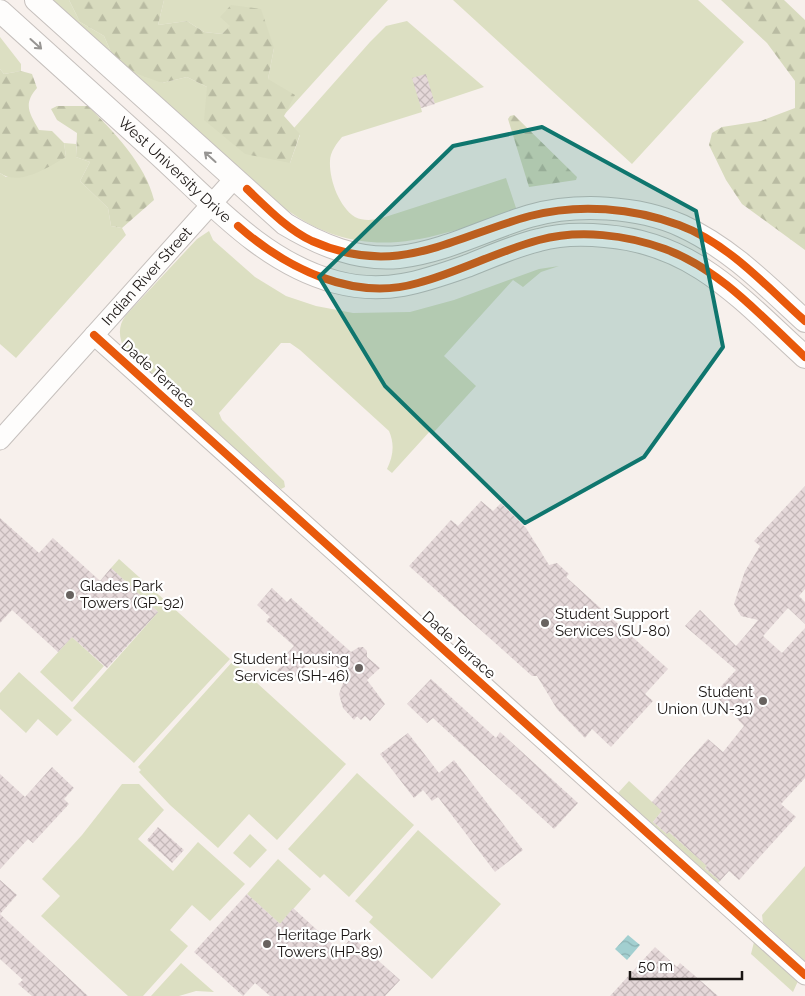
<svg xmlns="http://www.w3.org/2000/svg" width="805" height="996" font-family="Raleway,sans-serif">
  <style>
    .grass { fill: #dcdfc2 }
    .forest { fill: url(#forest-firs) }
    .water { fill: url(#water-waves) }
    .building { fill: url(#building-cross-hatch) }
    .lines { fill: none; stroke-linecap: round; stroke-linejoin: round }
    .minor-casing { stroke: #c6c0bd; stroke-width: 21 }
    .tertiary-casing { stroke: #c6c0bd; stroke-width: 24 }
    .minor { stroke: #fefdfc; stroke-width: 19 }
    .tertiary { stroke: #fefdfc; stroke-width: 22 }
    .cycleway-casing { stroke: #fff; stroke-width: 11 }
    .cycleway { stroke: #e8590c; stroke-width: 8 }
    .oneway { stroke: #979593 }
    .marked { fill: #0f766e; fill-opacity: 0.2; stroke: #0f766e; stroke-width: 4; stroke-linejoin: round }
    .poi-dot { fill: #67625f; stroke: #fff; stroke-width: 2 }
    .labels { text-anchor: middle; stroke-width: 4.5; stroke-linejoin: round; paint-order: stroke }
    .street-label { font-size: 15px; fill: #1a1513; stroke: #fff }
    .poi-label { font-size: 15px; fill: #1a1513; stroke: #fff; text-anchor: start }
  </style>
  <defs>
    <pattern id="forest-firs" width="22" height="20" patternUnits="userSpaceOnUse" patternTransform="scale(1.25)"><rect width="22" height="20" fill="#d8dbbe"/><path d="M5 1l3.5 6h-7zM16 11l3.5 6h-7z" fill="#b9bba2"/></pattern>
    <pattern id="water-waves" width="16" height="10" patternUnits="userSpaceOnUse" patternTransform="scale(1.25)"><rect width="16" height="10" fill="#a2cfd0"/><path d="M0 5q4-4 8 0t8 0" fill="none" stroke="#8bb1b2"/></pattern>
    <pattern id="building-cross-hatch" width="8" height="8" patternUnits="userSpaceOnUse" patternTransform="scale(1.25)"><rect width="8" height="8" fill="#e5d8d9"/><path d="M0 0l8 8M0 8l8-8" fill="none" stroke="#c4b8b9"/></pattern>
  </defs>
  <rect width="100%" height="100%" fill="#f7f0ec"/>
  <path class="grass" d="M50 0H69L80 22 104 36 111 52 162 83 187 77 207 87 290 163 300 135 294 128 370 42 386 26 407 21 484 87 421 108 422 112 342 137C337 143 330 152 330 161 329 179 339 207 355 217 363 221 371 220 379 219L506 178 517 211C432 237 368 267 287 210Z
    M164 0H388L283 116 268 79 274 48 231 26 222 34 204 32 187 21 158 25Z
    M453 0H698L744 42 632 164Z
    M0 37 21 64V71L4 74 0 69Z
    M64 143 76 144V157L90 162 80 181 108 208 111 226 122 228 126 235 16 358 0 344V173L6 177 66 157Z
    M209 231 213 240 255 277 286 296 316 306 353 313 410 312 454 300 539 269 559 266 541 272 523 287 513 280 444 356 476 386 434 432 431 430 392 473 387 469C393 456 395 445 389 431L300 350 290 343H281L219 413 222 420 284 481 285 487 281 489 125 351C119 338 117 327 126 315L197 239Z
    M119 559 230 659 134 763 73 708 158 612 111 568Z
    M72 637 104 666 72 702 40 672Z
    M233 661 346 764 277 840 249 814 218 848 170 805 139 772 141 770 138 767Z
    M19 672 72 720 57 736 38 719 26 733 0 709V693Z
    M357 773 414 825 349 897 324 874 320 878 288 849Z
    M629 781 662 811 653 822 667 834 669 832 707 866 705 868 720 881 718 883 618 793Z
    M122 784H139L164 810 138 839 173 871 198 842 245 884 210 921 192 905 170 930 188 946 143 996H128L41 916 60 896 42 879 82 835Z
    M418 830 501 904 432 979 369 922 373 917 355 901Z
    M250 834 267 850 250 868 233 853Z
    M278 859 311 889 280 924 247 894Z
    M805 866V961L763 923 762 915Z
    M754 942 798 981 793 992 751 954Z
    M181 963 214 992 196 991 179 996H151Z"/>
  <path class="forest" d="M69 0H164L158 25 187 21 204 32 222 34 230 26 220 17 231 5 261 9 274 48 268 79 295 95 284 116 300 134 290 163 245 154 204 120 207 87 187 77 162 83 135 73 111 52 104 36 80 22Z
    M721 0H784L805 20V250L742 204 726 180 709 145 712 133 722 127 761 121 795 108V81L767 43Z
    M0 69 4 74 21 71 32 74 37 88C23 104 29 113 39 130L52 131 64 143 66 157C48 167 20 187 0 173Z
    M57 106H88C113 131 146 165 154 200L122 228 111 226 108 208 80 181 90 162 76 157 77 133 57 120 51 109Z
    M514 115 577 177 576 180 529 187 508 119 510 116Z"/>
  <path class="water" d="M628 935 640 945 627 960 615 949Z"/>
  <path class="building" d="M426 74 435 104 421 108 412 78Z
    M805 486V589L799 596 805 602V624L788 608 763 636 782 653 805 628V778L781 804 796 817 739 880 729 871 720 881 705 868 707 866 669 832 667 834 653 822 662 811 652 802 708 739 723 752 744 726 714 694 736 670 685 626 700 610 736 646 750 630 758 620 741 616 734 604 745 571 760 546 754 541Z
    M481 501 493 511 501 503 526 528 549 565 557 563 569 574 566 577 668 669 645 694 653 701 611 747 592 729 585 738 557 709 537 676H532L409 566 451 520 458 526Z
    M0 518 39 553 53 538 100 581 111 568 158 612 107 668 72 637 58 652 12 610 0 623Z
    M272 588 287 602 291 598 351 652 359 647H363L367 651V657L380 668 367 680 385 704 370 721 365 716 361 720 357 716 354 720 343 708 339 694 346 675 321 653 316 659 314 657 296 677 294 675 289 681 287 679 285 681 275 673 282 665 279 662 294 646 266 621 270 617 257 605Z
    M431 679 496 738 500 732 578 803 554 829 433 718 427 723 407 704Z
    M408 733 439 773 454 760 523 850 495 872 438 797 432 801 423 790 414 798 380 754Z
    M52 767 74 788 64 799 69 804 33 843 28 839 0 869V774L25 797Z
    M158 827 184 850 172 863 147 840Z
    M0 880 17 895 0 914 88 996H32L18 984 23 980 0 959Z
    M247 894 280 924 293 908 340 951 352 937 400 980 385 996H270L255 983 243 996 194 952Z
    M655 947 677 967 680 963 718 996H610Z"/>
  <g class="lines">
    <g class="minor-casing">
      <g id="minor">
        <path d="M94 335 805 975"/>
        <path id="s1" d="M0 440 234 179"/>
      </g>
    </g>
    <g class="tertiary-casing">
      <g id="tertiary">
        <path d="M36 0 285 224C320 245 358 261 399 257 445 252 486 229 530 216 577 203 638 206 682 226 730 248 767 286 805 321"/>
        <path id="s2" d="M0 11C52 58 104 105 156 152 210 201 263 263 336 282 385 295 422 282 467 266 490 257 514 246 539 240 560 234 584 234 605 236 695 243 742 300 805 357"/>
      </g>
    </g>
    <use href="#minor" class="minor"/>
    <use href="#tertiary" class="tertiary"/>
    <g class="cycleway-casing">
      <path id="cycleway" d="M247 189C267 208 287 229 312 241 397 279 450 238 530 216 579 203 633 208 679 225 728 243 767 287 805 321
        M238 226C286 268 353 302 418 283 459 272 498 251 539 240 579 229 627 235 665 249 720 269 763 318 805 357
        M94 335 805 975"/>
    </g>
    <use href="#cycleway" class="cycleway"/>
  </g>
  <defs><path id="oneway-shaft" d="M-6 0H5M1.5-3L5.5 0L1.5 3" fill="none" stroke-width="1.6" stroke-linecap="round" stroke-linejoin="round" transform="scale(1.25)"/></defs>
  <g class="oneway">
    <use href="#oneway-shaft" transform="translate(36 44) rotate(42)"/>
    <use href="#oneway-shaft" transform="translate(210 157) rotate(-138)"/>
  </g>
  <path class="marked" d="M542 127 696 211 723 347 644 457 525 523 385 386 319 277 453 146Z"/>
  <g class="poi-dot">
    <circle cx="70" cy="595" r="5"/>
    <circle cx="545" cy="623" r="5"/>
    <circle cx="359" cy="668" r="5"/>
    <circle cx="763" cy="701" r="5"/>
    <circle cx="267" cy="944" r="5"/>
  </g>
  <g class="labels">
    <g class="street-label">
      <text dy="5" stroke="none"><textPath href="#s2" startOffset="236">West University Drive</textPath></text>
      <text dy="5" stroke="none"><textPath href="#s1" startOffset="220">Indian River Street</textPath></text>
      <text transform="translate(158 374) rotate(42)" y="5">Dade Terrace</text>
      <text transform="translate(459 645) rotate(42)" y="5">Dade Terrace</text>
    </g>
    <g class="poi-label">
      <text x="80" y="591">Glades Park<tspan x="80" dy="17">Towers (GP-92)</tspan></text>
      <text x="555" y="619">Student Support<tspan x="555" dy="17">Services (SU-80)</tspan></text>
      <text x="349" y="664" text-anchor="end">Student Housing<tspan x="349" dy="17">Services (SH-46)</tspan></text>
      <text x="753" y="697" text-anchor="end">Student<tspan x="753" dy="17">Union (UN-31)</tspan></text>
      <text x="277" y="940">Heritage Park<tspan x="277" dy="17">Towers (HP-89)</tspan></text>
    </g>
  </g>
  <path d="M630 971v8h112v-8" fill="none" stroke="#1a1513" stroke-width="2.5"/>
  <text x="638" y="971" font-size="15" fill="#1a1513" stroke="#ffffff" stroke-width="4" paint-order="stroke">50 m</text>
</svg>
